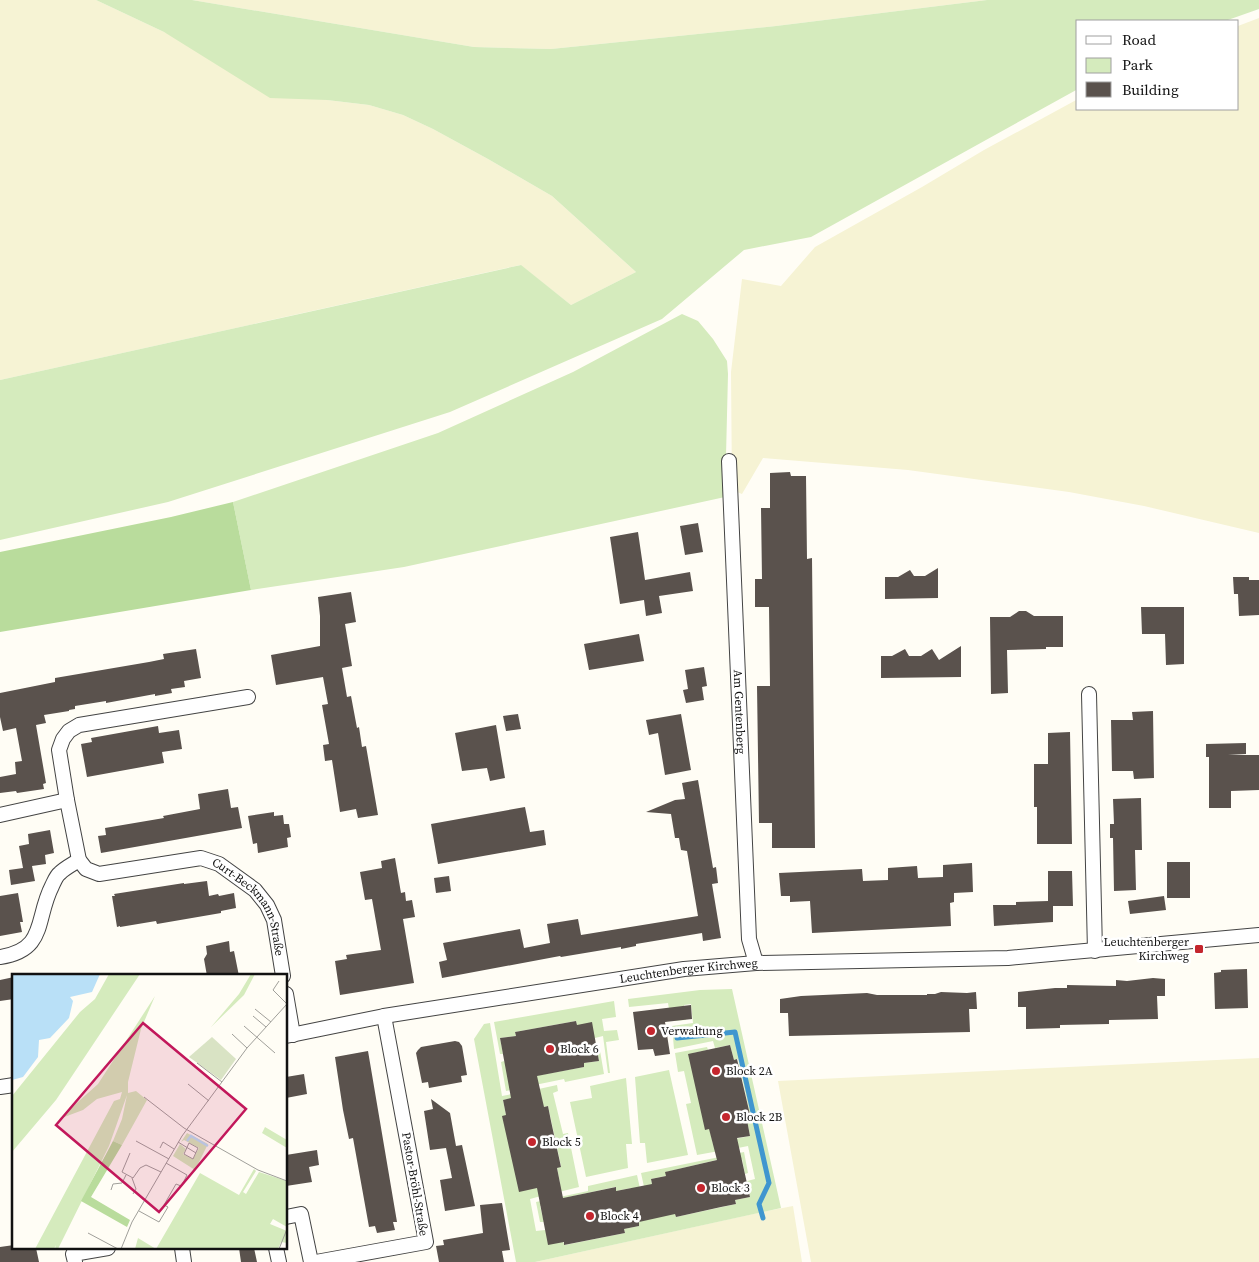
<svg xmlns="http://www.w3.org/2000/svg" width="1259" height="1262" font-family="'Source Serif 4',serif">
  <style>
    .farmland { fill: #f6f3d4 }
    .green { fill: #d5ebbd }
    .forest { fill: #b9dc9c }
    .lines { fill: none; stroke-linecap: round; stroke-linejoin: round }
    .stream { stroke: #3f96cf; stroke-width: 5 }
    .building { fill: #5a524d }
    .minor-casing { stroke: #444; stroke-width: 16 }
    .minor { stroke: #fff; stroke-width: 14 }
    .poi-dot { fill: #c4262e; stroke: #fff; stroke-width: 2 }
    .labels { text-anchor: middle; stroke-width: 5; stroke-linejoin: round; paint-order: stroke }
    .street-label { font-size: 12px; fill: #111; stroke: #fff }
    .poi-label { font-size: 12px; fill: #111; stroke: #fff; text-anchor: start }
    .inset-river { fill: none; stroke: #b9e0f7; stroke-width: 2.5 }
    .inset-road { fill: none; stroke: #a09f9a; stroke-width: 1 }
    .view { fill: #c2185b; fill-opacity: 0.15; stroke: #c2185b; stroke-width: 2.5 }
    .inset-edge { fill: none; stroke: #111; stroke-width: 2.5 }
  </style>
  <rect width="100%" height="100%" fill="#fffdf5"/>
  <path class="farmland" d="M0 0H96L164 32 327 100 369 105 403 115 433 129 488 159 552 196 636 272 571 305 520 265 0 380Z
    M192 0H987L776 26 551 49 474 47Z
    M1259 18V533L1144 506 1069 492 908 470 763 458 742 494 732 490 731 372 742 279 781 286 815 247 922 187 984 150 1078 99V109H1238V26Z
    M1259 1058V1262H811L778 1081Z
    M793 1206 802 1262H535L762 1212Z"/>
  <path class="green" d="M96 0H192L474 47 551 49 776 26 987 0H1259V9L1225 21H1078V89L811 237 744 250 662 319 450 412 168 502 0 540V380L521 265 571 305 636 272 552 196 488 159 433 129 403 115 369 105 327 100 270 98 164 32Z
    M682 314 698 321 713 339 727 361 728 374 725 497 404 567 251 590 233 502 438 433 573 372Z
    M732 989 781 1208 535 1262H516L474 1039 484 1024 490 1023 502 1096 517 1093 518 1097 503 1100 506 1115 539 1187 541 1196 530 1199 536 1231 545 1230 563 1242 565 1245 625 1233 624 1229 639 1226 636 1211 675 1214 676 1217 736 1204 735 1200 750 1197 747 1181 755 1179 748 1146 738 1148 735 1139 750 1136 747 1120 751 1119 738 1059 734 1060 730 1045 715 1048 713 1041 674 1049 672 1026 693 1023 691 1004 684 1005 686 1020 671 1021 668 1003 629 1007 628 999 700 990Z
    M614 1001 616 1017 602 1019 604 1031 617 1030 619 1040 606 1042 610 1073H608L603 1036 595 1038 577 1025 576 1021 515 1032 516 1036 500 1038 503 1054H500L494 1022Z
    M596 1045H599L604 1074 565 1082 564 1079 506 1091 501 1062 504 1061 523 1078 584 1067V1063L599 1061Z
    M707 1047 708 1050 693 1053 713 1144 730 1149 697 1155 686 1104 691 1103 684 1071 678 1072 675 1053Z
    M669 1070 688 1155 647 1163 645 1143H640L635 1077Z
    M626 1078 632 1144H626L628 1168 586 1177 570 1102 592 1098 590 1086Z
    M557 1085 558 1091 553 1093 563 1134 568 1133 579 1187 547 1195 545 1186 560 1183 557 1168 561 1166 548 1106 544 1107 525 1092Z
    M744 1152 748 1173 745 1174 742 1159 727 1162 725 1158 666 1172V1176L651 1179 654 1194 646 1196 641 1173Z
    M637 1175 643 1202 635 1203 631 1188 616 1191 615 1187 555 1200V1203L540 1206 544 1222H540L536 1202 588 1191V1186Z"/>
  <path class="forest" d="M233 502 251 590 0 632V552L171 517Z"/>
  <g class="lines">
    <path class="stream" d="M677 1038 735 1032 769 1183 759 1204 763 1218"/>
  </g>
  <path class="building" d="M790 472 791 476H806L807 559 812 558 815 848H772V823H759L757 686H770L769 607H755V579H762L761 508H770V473Z
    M698 523 703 552 685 555 680 526Z
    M638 532 645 580 690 572 693 591 659 596 662 613 646 616 644 600 620 604 610 537Z
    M938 568V598L885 599V577H898L910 570 914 576H925Z
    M1233 577H1249V580H1259V615L1239 616 1238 594H1234Z
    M351 592 356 622 345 624 352 666 342 668 347 697 351 696 357 728 359 727 362 747 366 746 378 815 358 818 356 809 340 812 332 760 325 761 323 745 329 744 322 705 328 704 323 677 276 685 271 655 320 646V616L318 597Z
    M1141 607H1184V664L1166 665 1165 634H1142Z
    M1019 611H1026L1034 616H1063V647H1046V649L1007 650 1008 693 991 694 990 617H1010Z
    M639 634 644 661 589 670 584 644Z
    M961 646V677L881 678V656H892L905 649 909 656H921L932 649 939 660Z
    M196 649 201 678 184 681 185 687 171 689 172 693 155 696V694L106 703V701L75 706V709L69 710V711L44 715 46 723 36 725 46 783 43 784 44 789 17 793 16 791 0 793V777L16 774 15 762 22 761 16 728 3 731 0 717V693L55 682V678L149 662 164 659 163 654Z
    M704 667 707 686 702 687 704 700 686 703 683 690 688 689 685 670Z
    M1153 711 1154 778 1134 779 1133 771H1112L1111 720H1133L1132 712Z
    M518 714 521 729 506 731 503 716Z
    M681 714 691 770 665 775 658 733 649 735 646 720Z
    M496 725 505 778 490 781 487 768 462 771 455 733Z
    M158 726 159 733 179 730 182 749 162 752 164 763 87 777 81 744 92 742 91 738Z
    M1070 732 1072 844H1037V807H1034V764H1048V733Z
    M1246 743V754L1228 755H1259V790L1231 791V808H1209V757H1206V744Z
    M698 780 713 868 716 867 718 883 712 884 721 938 703 941 702 933 636 944V946L621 949V947L561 957 560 956 442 978 439 962 447 960 443 943 520 929 524 948 550 943 547 924 578 919 581 935 698 916 687 851 681 850 679 838H675L671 814 646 812 675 800 685 799 682 783Z
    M228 789 231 808 238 807 242 828 101 853 98 836 106 835 105 828 164 818 163 816 200 809 198 794Z
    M1141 798 1142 850H1135L1136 890 1114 891 1113 838H1110V824H1114L1113 799Z
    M525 807 530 832 544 830 546 845 438 864 431 824Z
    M274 812V816L283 815 284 824H289L291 837 287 838 288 847 258 853 257 843 253 844 248 816Z
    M50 830 54 853 45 855 46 864 32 866 35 881 11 885 9 870 23 868 19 846 29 844 28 834Z
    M395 858 401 893 405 892 406 901 412 900 415 917 403 919 414 983 340 995 335 961 347 959 346 955 381 950 372 899 365 900 360 872 382 868 381 861Z
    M1167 862H1190V898H1167Z
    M972 863 973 892 954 893V902L950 903 951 926 812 933 810 901 790 902V896H781L779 873 862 869 863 881 888 880V868L917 866 918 878 943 877V865Z
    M1048 871H1072L1073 906H1053V922L994 926 993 905H1016V902L1048 901Z
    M449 876 451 891 436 893 434 878Z
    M207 881 209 896 218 894 219 896 234 893 236 908 221 911V913L157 924 156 921 120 927V926L117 927 112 896H115L114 894 184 883V884Z
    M18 893 23 922H20L22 932 0 936V896Z
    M1164 896 1166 910 1130 914 1128 901Z
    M229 941 230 952 234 951 239 976H207L204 959 207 954 206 946Z
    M1247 969 1248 1008 1215 1009 1214 973 1221 972V970Z
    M14 977V999L0 1001V980Z
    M1153 978 1165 979V996H1157L1158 1019 1109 1020V1024L1060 1025V1028L1026 1029V1007H1018V992L1055 988H1067V985L1116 986V980L1127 981Z
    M941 992 967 993 976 992 977 1009H969L970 1032 789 1036 788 1013H780V999L801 996 867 993 877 995H927V994H935Z
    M691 1005 692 1019 665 1022 670 1054 655 1056 653 1049 638 1050 633 1012Z
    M576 1021 577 1025 592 1022 599 1061 584 1063V1067L537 1076 544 1107 548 1106 551 1121 561 1167 557 1168 563 1198 616 1187V1191L652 1184 651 1179 666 1176 665 1172 717 1160 709 1129 705 1130 688 1054 730 1045 734 1060 737 1059 751 1119 747 1120 750 1136 737 1138 750 1197 735 1200 736 1204 721 1207 676 1217 675 1214 639 1222V1226L624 1229 625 1233 564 1245V1242L548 1245 537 1188 519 1192 502 1116 506 1115 503 1100 511 1098 500 1038 516 1036 515 1032Z
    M455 1041 459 1042 462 1046 467 1075 461 1076 462 1082 429 1088 428 1082 422 1083 416 1053 418 1050 421 1047Z
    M368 1051 397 1222H393L395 1230 377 1233 375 1226 369 1227 353 1138 349 1139 343 1110 335 1057Z
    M304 1074 307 1094 286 1098V1077Z
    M431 1099 450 1113 456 1146 462 1145 475 1206 445 1211 440 1180 452 1178 446 1148 430 1150 424 1111 433 1109Z
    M317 1150 319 1165 309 1167 312 1182 286 1186V1155Z
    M502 1203 510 1250 502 1251 504 1262H439L436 1246 444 1245 443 1240 483 1233 480 1205Z
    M14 1245V1248H36L39 1262H0V1247Z
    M239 1248H254L257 1262H241Z"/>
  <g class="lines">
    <g class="minor-casing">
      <g id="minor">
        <path id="s1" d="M729 461 749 939 756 963"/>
        <path d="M1089 694 1095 951"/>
        <path id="s2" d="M248 697 79 725 69 731 63 739 59 750 67 800 79 860 86 869 99 874 201 858 219 864 255 890 267 905 274 920 283 976"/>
        <path d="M0 815 67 800"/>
        <path d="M0 957C47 950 35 919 52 886 54 882 56 876 60 873 65 868 73 864 79 860"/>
        <path d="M286 994 293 1035"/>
        <path id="s3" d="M286 1036 384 1016 684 969 756 963 1008 958 1259 935"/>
        <path d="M0 1087 14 1085"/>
        <path d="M286 1217 301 1214 311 1262"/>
        <path d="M182 1248 184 1262"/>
        <path d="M276 1248 279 1262"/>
        <path d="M75 1262 73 1254 108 1248"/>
        <path d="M316 1262 426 1242 384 1016"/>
      </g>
    </g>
    <use href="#minor" class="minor"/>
  </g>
  <g class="poi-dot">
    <rect x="1194" y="944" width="10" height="10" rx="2.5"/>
    <circle cx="651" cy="1031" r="5"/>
    <circle cx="550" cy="1049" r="5"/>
    <circle cx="716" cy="1071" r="5"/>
    <circle cx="726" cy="1117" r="5"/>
    <circle cx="532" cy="1142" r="5"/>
    <circle cx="701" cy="1188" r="5"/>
    <circle cx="590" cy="1216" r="5"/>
  </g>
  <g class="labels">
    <g class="street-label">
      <text dy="4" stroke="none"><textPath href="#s1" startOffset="251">Am Gentenberg</textPath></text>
      <text dy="4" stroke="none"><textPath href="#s2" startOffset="519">Curt-Beckmann-Straße</textPath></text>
      <text dy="4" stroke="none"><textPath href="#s3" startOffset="408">Leuchtenberger Kirchweg</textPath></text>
      <text transform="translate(415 1184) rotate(80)" y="4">Pastor-Bröhl-Straße</text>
    </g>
    <g class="poi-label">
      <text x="1189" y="946" text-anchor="end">Leuchtenberger<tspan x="1189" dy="14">Kirchweg</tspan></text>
      <text x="661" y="1035">Verwaltung</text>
      <text x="560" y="1053">Block 6</text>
      <text x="726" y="1075">Block 2A</text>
      <text x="736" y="1121">Block 2B</text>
      <text x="542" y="1146">Block 5</text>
      <text x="711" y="1192">Block 3</text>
      <text x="600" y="1220">Block 4</text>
    </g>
  </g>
  <g transform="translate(12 974)">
    <rect width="275" height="275" fill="#fffdf5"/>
    <path d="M97 0H128L44 126 0 178V122L68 38 83 25ZM239 0H243L232 21 199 53 227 20ZM143 22 129 55 116 108V119L124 117 135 126 110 171 101 167 110 145 115 121 97 172 46 275H43L44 271 42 275H23L102 127 108 125 110 118 85 125 71 136 47 145 86 110ZM253 153 275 166V174L250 159ZM175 159 196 170 183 196 161 182 168 170 174 175 171 180 181 185 187 174 172 166 169 168ZM242 195 244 197 231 218 234 220 247 198 275 207V253L261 245 258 250 275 257V269L269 268 266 275H123L126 264 144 275 188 199 227 221Z" fill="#d5ebbd"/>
    <path d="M101 167 110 171 79 223 118 246 115 253 69 227Z" fill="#b9dc9c"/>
    <path d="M200 63 224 85 209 106 177 83Z" fill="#d9e3c4"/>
    <path d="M0 0H88L80 18 58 23 61 27 57 44 38 64 27 66 26 83 11 103 0 106Z" fill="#b9e0f7"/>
    <path class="inset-river" d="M175 167 179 162 196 172"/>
    <path class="inset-road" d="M267 7 261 16 275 30M243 35 259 48M241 42 254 53M232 52 263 79M220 60 235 74M185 89 210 108M176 110 197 127M132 123 172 154 246 196 275 207M124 167 157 185M166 168 184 179M177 169 186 174 181 185 172 180ZM148 174 151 168 162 175M118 179 110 198 121 204 128 194 134 191 149 198M120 204 124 215 121 220M99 216 101 210 110 209 114 201M127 237 147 248 156 233 152 231 164 210 169 212 171 209 175 201 154 189M76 259 106 275M109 275 120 248 170 162 235 74 275 30M267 275 275 255"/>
    <path class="view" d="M131 49 234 135 147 238 44 151Z"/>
    <rect width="275" height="275" class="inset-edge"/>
  </g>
  <rect x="1076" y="20" width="162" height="90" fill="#ffffff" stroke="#a0a0a0"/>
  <rect x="1086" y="36" width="25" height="8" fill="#ffffff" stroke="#a0a0a0"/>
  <text x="1122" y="45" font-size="15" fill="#111111">Road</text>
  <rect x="1086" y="58" width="25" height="15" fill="#d5ebbd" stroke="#a0a0a0"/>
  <text x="1122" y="70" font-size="15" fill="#111111">Park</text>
  <rect x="1086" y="82" width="25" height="15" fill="#5a524d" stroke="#a0a0a0"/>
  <text x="1122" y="95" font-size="15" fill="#111111">Building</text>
</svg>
